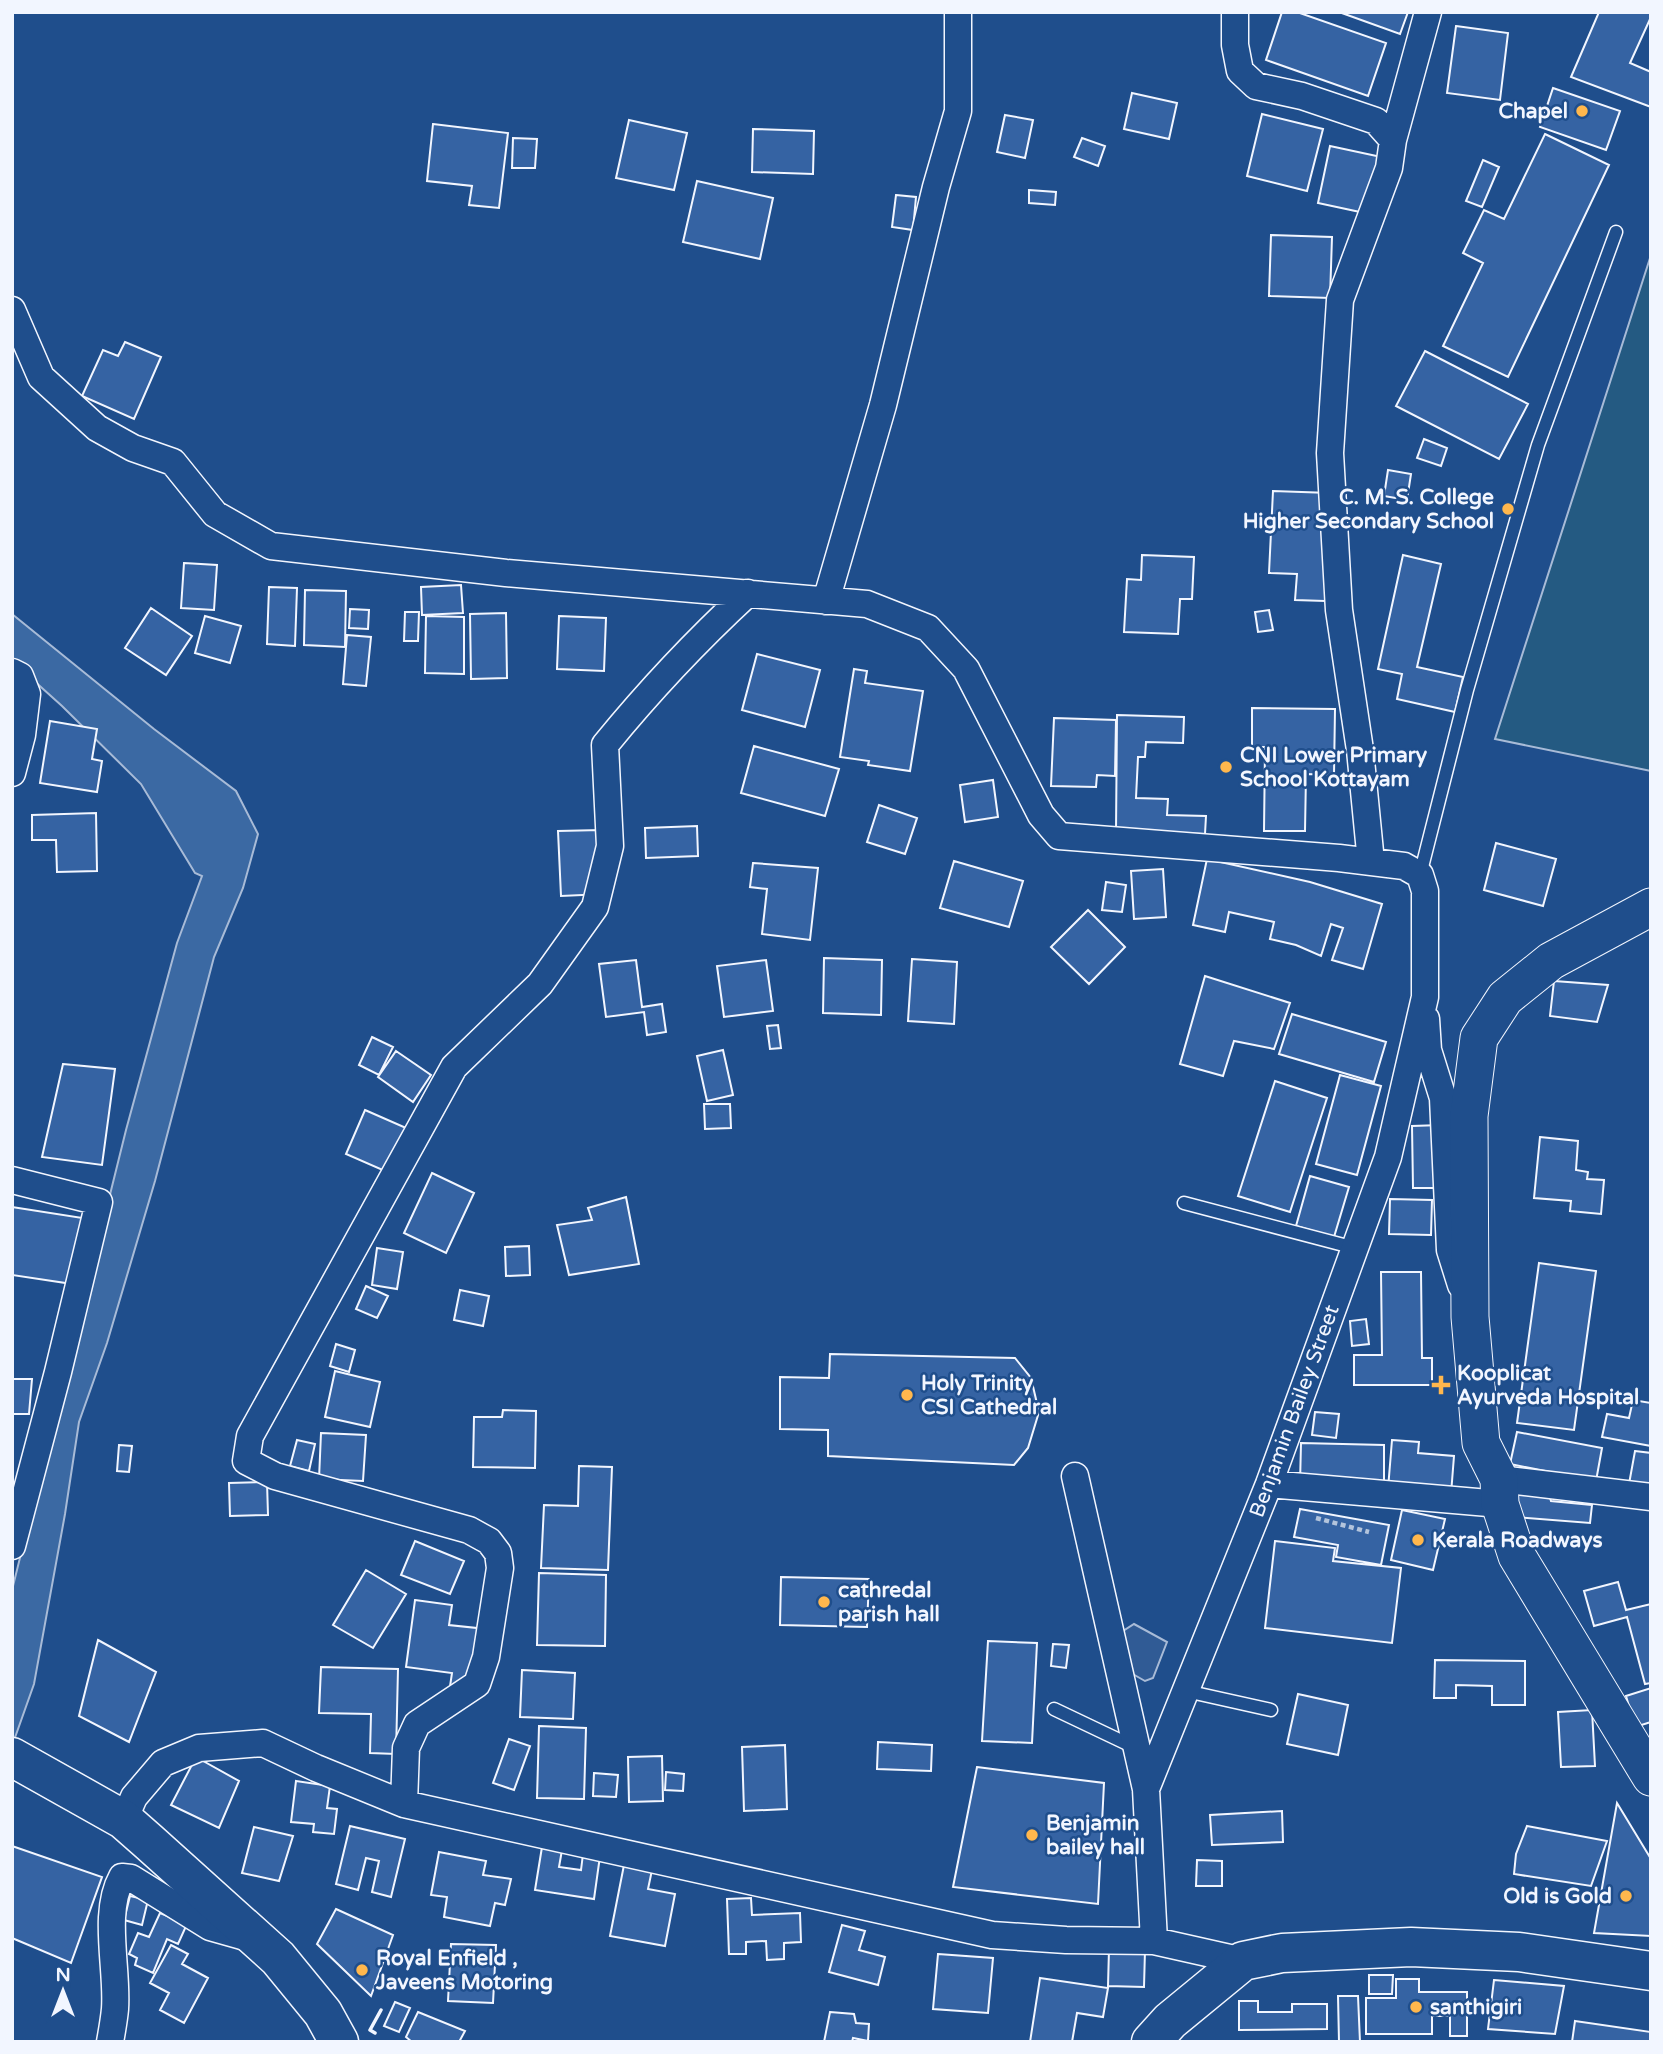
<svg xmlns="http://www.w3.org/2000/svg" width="1663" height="2054" font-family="'Varela Round',sans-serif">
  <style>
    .green { fill: #245a82; stroke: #a8bbd7; stroke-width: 2 }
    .parking { fill: #305b95; stroke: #a8bbd7; stroke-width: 2 }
    .water { fill: #3b69a3; stroke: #a8bbd7; stroke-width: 2 }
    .building { fill: #3563a3; stroke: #f2f6ff; stroke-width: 2 }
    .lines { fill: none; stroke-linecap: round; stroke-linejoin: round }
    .service-casing { stroke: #f2f6ff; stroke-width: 15 }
    .minor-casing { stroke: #f2f6ff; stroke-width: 29 }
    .secondary-casing { stroke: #f2f6ff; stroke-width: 39 }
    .primary-casing { stroke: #f2f6ff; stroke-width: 41 }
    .path { stroke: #b3c4dc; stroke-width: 4.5; stroke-dasharray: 5 3.5; stroke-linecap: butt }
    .service { stroke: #1f4e8c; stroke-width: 12 }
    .minor { stroke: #1f4e8c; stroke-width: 26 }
    .secondary { stroke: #1f4e8c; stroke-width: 37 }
    .primary { stroke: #1f4e8c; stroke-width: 38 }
    .wall { stroke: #f2f6ff; stroke-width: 3.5 }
    .poi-dot { fill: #ffb74d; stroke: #1f4e8c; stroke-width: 2.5 }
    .labels { text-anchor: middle; stroke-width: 5; stroke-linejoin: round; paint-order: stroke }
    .poi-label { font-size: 21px; font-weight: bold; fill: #f2f6ff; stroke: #1f4e8c; text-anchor: start }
    .street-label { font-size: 21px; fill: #f2f6ff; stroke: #1f4e8c }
  </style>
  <rect width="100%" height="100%" fill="#1f4e8c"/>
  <path class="green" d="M1651 255V771L1495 739Z"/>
  <path class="parking" d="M1134 1624 1167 1642 1153 1678 1145 1681 1124 1669 1120 1633Z"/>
  <path class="water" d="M12 614 154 729 236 791 258 834 243 888 214 957 155 1181 107 1343 79 1422 65 1514 34 1684 12 1746V1590L126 1130 177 943 202 876 195 873 141 784 62 706 12 661Z"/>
  <path class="building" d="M1282 12H1297L1386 43 1368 96 1266 60Z
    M1339 12H1408L1400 34Z
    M1599 12H1651V17L1630 63 1651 72V107L1571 77Z
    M1456 26 1508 33 1500 100 1447 93Z
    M1553 88 1620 111 1606 150 1540 127Z
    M1132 93 1177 103 1169 139 1124 129Z
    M1262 114 1323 129 1307 191 1247 176Z
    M1005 115 1033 120 1025 158 997 152Z
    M629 120 687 133 674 190 616 178Z
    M433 124 508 133 499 208 469 205 472 186 427 181Z
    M753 129 814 131 813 174 752 172Z
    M1545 134 1609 165 1508 377 1443 346 1483 263 1463 253 1484 210 1504 219Z
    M513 138 537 139 535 168H512Z
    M1082 138 1105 146 1098 166 1074 157Z
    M1330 146 1386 158 1374 215 1318 203Z
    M1483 160 1499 167 1482 207 1466 201Z
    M697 181 773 198 760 259 683 242Z
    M1029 190 1056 192 1055 205 1029 203Z
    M896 195 916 197 913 230 892 227Z
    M1271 235 1332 237 1330 298 1269 296Z
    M125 342 161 357 134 419 82 396 103 350 118 356Z
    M1425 351 1528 404 1499 459 1396 406Z
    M1424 439 1447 448 1441 466 1417 458Z
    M1388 470 1411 474 1407 500 1384 496Z
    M1273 491 1330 493 1325 601 1295 600 1297 574 1269 573Z
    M1142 555 1194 557 1192 599H1180L1178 634 1124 632 1127 579 1141 580Z
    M1403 555 1441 564 1417 667 1463 677 1455 712 1397 699 1402 674 1378 669Z
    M184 563 217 565 214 610 181 608Z
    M461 585 463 613 422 615 421 587Z
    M269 587 297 588 295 646 267 644Z
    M305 590 346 591 345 647 304 645Z
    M151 608 192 636 166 675 125 648Z
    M350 609 369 610 368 629 349 628Z
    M1269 610 1273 630 1258 632 1255 612Z
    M405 612H419L418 641H404Z
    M506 613 507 678 471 679 470 614Z
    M205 616 241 626 230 663 195 653Z
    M426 616 464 617V674L425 673Z
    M559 616 606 618 604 671 557 669Z
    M347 635 371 637 366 686 343 684Z
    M757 654 820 670 805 727 742 710Z
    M854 669 867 671 865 683 923 691 910 771 868 765 869 761 840 757Z
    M1252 708 1335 709 1334 775 1306 774 1305 831H1264L1265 747H1252Z
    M1117 715 1184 717 1183 743 1146 742 1145 757H1138L1136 798 1168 799 1167 815 1206 816 1205 834 1116 831Z
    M1054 718 1116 720 1115 776 1097 775 1096 787 1051 786Z
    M50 721 97 729 92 759 102 761 97 792 40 783Z
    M754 746 839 769 825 816 741 793Z
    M993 780 998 817 965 822 960 785Z
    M879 805 917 818 905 854 867 842Z
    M96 813 97 871 57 872 56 840H32V815Z
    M697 826 698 856 646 858 645 828Z
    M601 830 604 894 561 896 558 831Z
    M1496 843 1556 859 1543 906 1484 890Z
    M1207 859 1310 882 1382 904 1363 969 1332 960 1343 928 1331 924 1321 956 1296 945 1270 939 1274 922 1229 912 1225 932 1193 925Z
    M954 861 1023 881 1009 927 940 908Z
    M753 863 818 868 810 940 762 934 767 889 750 887Z
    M1163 869 1166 917 1134 919 1131 871Z
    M1106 882 1126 885 1122 912 1102 910Z
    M1088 910 1125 947 1089 984 1051 947Z
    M824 958 882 960 881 1015 823 1013Z
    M912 959 957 962 954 1024 908 1021Z
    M636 960 642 1007 662 1004 666 1032 647 1035 644 1012 606 1017 599 964Z
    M766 960 773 1011 724 1017 717 966Z
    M1205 976 1290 1003 1274 1049 1234 1041 1223 1076 1180 1064Z
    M1554 981 1608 985 1597 1022 1550 1016Z
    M1292 1014 1386 1042 1374 1082 1279 1054Z
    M778 1025 781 1048 770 1049 767 1026Z
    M372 1037 393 1047 379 1075 359 1065Z
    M723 1050 733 1095 707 1101 697 1056Z
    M396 1051 431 1075 413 1102 378 1077Z
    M63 1064 115 1069 102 1165 42 1157Z
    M1340 1075 1381 1086 1357 1175 1316 1164Z
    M1275 1081 1327 1098 1290 1212 1238 1196Z
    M704 1104H730L731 1128 705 1129Z
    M365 1110 413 1131 394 1175 346 1154Z
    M1441 1125 1442 1188H1413L1412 1126Z
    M1540 1137 1578 1141 1576 1170 1588 1172 1587 1179 1604 1180 1601 1214 1570 1211 1571 1201 1534 1198Z
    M432 1173 474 1193 446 1253 404 1233Z
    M1310 1176 1349 1187 1334 1237 1296 1226Z
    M626 1197 639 1264 569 1275 557 1225 592 1220 588 1208Z
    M1390 1199 1432 1200 1431 1235 1389 1234Z
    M12 1207 89 1219 79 1285 12 1275Z
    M529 1246 530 1275 506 1276 505 1247Z
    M377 1248 403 1252 397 1289 372 1285Z
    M1539 1263 1596 1271 1574 1430 1517 1423Z
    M1381 1272H1421L1422 1358H1432V1385H1354V1355H1382Z
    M366 1286 388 1296 377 1318 356 1309Z
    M460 1290 489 1296 483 1326 454 1320Z
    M1366 1319 1369 1344 1352 1346 1350 1321Z
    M336 1344 355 1350 349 1372 330 1366Z
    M830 1354 1015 1358 1031 1378 1039 1412 1028 1448 1014 1465 828 1456V1430L780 1429V1377L829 1378Z
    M335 1371 380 1382 370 1427 325 1417Z
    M12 1379H32L29 1414H12Z
    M1633 1400 1651 1403V1446L1602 1437 1607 1414 1629 1418Z
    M503 1410 536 1411 535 1468 473 1467 474 1417H502Z
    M1315 1412 1339 1414 1336 1438 1312 1435Z
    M1517 1432 1602 1448 1596 1481 1510 1464Z
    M321 1433 366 1435 363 1481 319 1479Z
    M297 1440 315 1444 309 1471 290 1466Z
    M1392 1440 1419 1442 1418 1453 1454 1456 1451 1494 1388 1489Z
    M1301 1443 1384 1445V1486L1300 1484Z
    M119 1445 132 1446 129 1472 117 1471Z
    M1635 1451 1651 1453 1650 1488 1629 1484Z
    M579 1466 612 1467 608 1570 541 1568 544 1505 578 1506Z
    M267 1482 268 1515 230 1516 229 1483Z
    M1518 1491 1549 1494 1551 1501 1592 1505 1590 1523 1516 1517Z
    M1300 1509 1389 1525 1381 1565 1336 1557 1338 1545 1294 1537Z
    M1402 1510 1445 1519 1433 1570 1391 1560Z
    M415 1541 464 1561 450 1594 401 1575Z
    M1275 1541 1335 1548 1333 1561 1401 1568 1392 1643 1265 1628Z
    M366 1570 406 1594 373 1648 333 1625Z
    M539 1573 606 1575 605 1646 537 1645Z
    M781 1577 869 1579 867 1627 780 1625Z
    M1618 1582 1626 1610 1651 1604V1683L1645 1684 1627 1617 1594 1626 1584 1591Z
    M415 1600 452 1605 449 1625 486 1629 478 1696 449 1693 452 1673 406 1667Z
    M98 1640 156 1672 129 1742 79 1716Z
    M988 1641 1037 1643 1032 1743 982 1741Z
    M1053 1644 1069 1645 1066 1668 1051 1666Z
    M1435 1660 1525 1661V1705H1492V1686L1456 1685V1698H1434Z
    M321 1667 398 1669 396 1754 370 1753 371 1714 319 1713Z
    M522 1670 575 1673 573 1719 520 1717Z
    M1651 1688V1722L1635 1727 1626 1696Z
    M1298 1694 1348 1705 1338 1755 1287 1744Z
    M1592 1710 1595 1766 1561 1767 1558 1712Z
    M539 1726 586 1728 584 1799 537 1798Z
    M509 1739 530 1746 514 1790 493 1783Z
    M878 1742 932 1745 931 1771 877 1769Z
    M785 1745 787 1809 744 1811 742 1747Z
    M662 1756 663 1801 629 1802 628 1757Z
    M196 1757 239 1781 219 1828 171 1805Z
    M977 1767 1104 1783 1098 1904 953 1887Z
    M666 1772 684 1774 683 1791 665 1790Z
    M594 1773 618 1775 616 1797 593 1796Z
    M296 1781 330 1786 327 1808 337 1809 334 1834 313 1832 314 1824 291 1822Z
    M1617 1803 1651 1859V1936L1594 1933Z
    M1282 1811 1283 1842 1212 1845 1210 1815Z
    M350 1826 405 1839 391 1897 372 1892 379 1861 366 1858 358 1890 336 1884Z
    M1527 1826 1607 1841 1591 1886 1514 1874 1516 1854Z
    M254 1827 293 1836 279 1881 242 1873Z
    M12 1846 102 1877 71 1963 12 1938Z
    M542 1847 562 1850 559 1867 581 1870 583 1854 600 1856 594 1899 535 1890Z
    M439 1852 486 1861 483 1875 511 1879 505 1905 495 1903 490 1926 444 1917 447 1897 431 1895Z
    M1197 1860 1222 1861V1886H1196Z
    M624 1865 652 1870 648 1889 675 1894 665 1946 610 1936Z
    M130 1896 148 1900 142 1925 124 1920Z
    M751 1898 752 1915 800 1913 801 1942 784 1943V1959L767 1960 766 1941 746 1942V1954H729L727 1899Z
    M336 1909 393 1935 371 1996 317 1944Z
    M160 1913 187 1924 178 1944 167 1939 153 1973 135 1965 137 1958 129 1954 138 1933 149 1937Z
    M842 1925 865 1931 859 1950 885 1957 878 1985 829 1972Z
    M451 1944 496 1945 493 2003 448 2001Z
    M171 1945 188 1954 182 1964 208 1978 184 2023 160 2010 169 1993 150 1983Z
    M1109 1949 1145 1950 1144 1987 1108 1986Z
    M938 1954 993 1958 988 2013 933 2009Z
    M1369 1975H1393L1392 1994H1369Z
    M1040 1978 1108 1988 1103 2017 1077 2013 1072 2042H1030Z
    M1396 1979H1419V1992H1467V2036H1450V2016H1432V2034H1366V1998H1396Z
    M1494 1980 1564 1986 1555 2034 1488 2029Z
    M1338 1996H1358L1360 2042H1339Z
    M1239 2001H1258V2012H1292V2004H1327V2029L1239 2030Z
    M395 2002 410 2008 399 2032 384 2026Z
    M418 2012 465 2031 459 2042H412L406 2037Z
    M830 2012 854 2014 856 2023 869 2024 868 2041 853 2038 852 2042H824Z
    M1575 2021 1651 2032V2042H1572Z"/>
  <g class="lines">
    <g class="service-casing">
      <path id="service" d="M1420 875 1467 690 1538 445 1616 232
        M1184 1203 1355 1248
        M1186 1691 1271 1710
        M1054 1709 1136 1748"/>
    </g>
    <g class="minor-casing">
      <path id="minor" d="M1235 12V45L1240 71 1256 86 1302 96 1376 121 1393 140 1389 168 1340 300 1330 453 1339 610 1360 750 1371 862
        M1393 140 1428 12
        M12 310 41 377 97 428 133 448 173 462 215 514 271 546 506 573 867 604 928 628 966 669 1041 815 1059 836 1339 858 1404 866 1420 875 1425 891V997L1388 1157 1269 1484 1146 1789 1154 1941
        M826 601 883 405 936 187 958 111V12
        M12 672 20 676 27 694 22 735 12 773
        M1426 1019 1428 1050 1443 1098 1450 1250 1461 1285
        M12 1180 99 1202 58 1372 12 1546
        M1075 1476 1146 1789
        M1499 1479 1651 1497
        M1269 1484 1500 1504
        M404 1804 406 1748 417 1724 477 1684 486 1657 500 1568 498 1553 489 1541 469 1530 275 1476 246 1461 250 1436 454 1067 540 984 595 907 610 846 605 745C649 691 696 641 748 593
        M124 1820 134 1797 163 1763 199 1748 263 1743 316 1768 404 1804 992 1935 1066 1940 1154 1941 1243 1961
        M110 2042C112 2031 114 2020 115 2009 118 1968 102 1913 122 1877L131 1878 210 1927 249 1938"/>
    </g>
    <g class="secondary-casing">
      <path id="secondary" d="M1651 907 1551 961 1505 998 1479 1038 1469 1116 1470 1317 1481 1443 1499 1479 1500 1504 1517 1556 1651 1777"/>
    </g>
    <g class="primary-casing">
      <path id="primary" d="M12 1757 124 1820 149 1842 278 1958 323 2013 339 2042
        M1151 2042 1170 2021 1243 1961 1282 1953 1411 1947 1519 1952 1651 1971"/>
    </g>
    <path class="path" d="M1316 1518 1369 1532"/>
    <use href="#service" class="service"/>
    <use href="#minor" class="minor"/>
    <use href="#secondary" class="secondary"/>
    <use href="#primary" class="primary"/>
    <path class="wall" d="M375 2033 370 2030 381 2010"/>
  </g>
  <g class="poi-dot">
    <circle cx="1582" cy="111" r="7"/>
    <circle cx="1508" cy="509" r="7"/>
    <circle cx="1226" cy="767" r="7"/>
    <path d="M1437.5 1374.5h7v7h7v7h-7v7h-7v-7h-7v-7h7z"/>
    <circle cx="907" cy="1395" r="7"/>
    <circle cx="1418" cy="1540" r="7"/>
    <circle cx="824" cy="1602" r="7"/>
    <circle cx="1032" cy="1835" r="7"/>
    <circle cx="1626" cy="1896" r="7"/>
    <circle cx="362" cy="1970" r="7"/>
    <circle cx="1416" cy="2007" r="7"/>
  </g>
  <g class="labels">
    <g class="poi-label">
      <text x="1568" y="118" text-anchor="end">Chapel</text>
      <text x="1494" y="504" text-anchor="end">C. M. S. College<tspan x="1494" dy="24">Higher Secondary School</tspan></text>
      <text x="1240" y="762">CNI Lower Primary<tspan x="1240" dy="24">School Kottayam</tspan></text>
      <text x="1457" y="1380">Kooplicat<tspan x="1457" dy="24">Ayurveda Hospital</tspan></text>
      <text x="921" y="1390">Holy Trinity<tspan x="921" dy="24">CSI Cathedral</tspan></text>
      <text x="1432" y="1547">Kerala Roadways</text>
      <text x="838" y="1597">cathredal<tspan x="838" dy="24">parish hall</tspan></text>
      <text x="1046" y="1830">Benjamin<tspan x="1046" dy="24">bailey hall</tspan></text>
      <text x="1612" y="1903" text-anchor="end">Old is Gold</text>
      <text x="376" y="1965">Royal Enfield ,<tspan x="376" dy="24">Javeens Motoring</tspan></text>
      <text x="1430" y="2014">santhigiri</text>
    </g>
    <g class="street-label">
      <text transform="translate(1294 1411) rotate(-70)" y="7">Benjamin Bailey Street</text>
    </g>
  </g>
  <rect width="1663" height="2054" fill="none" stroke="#f2f6ff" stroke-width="28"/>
  <g transform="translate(63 1991)" stroke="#1f4e8c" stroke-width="5" paint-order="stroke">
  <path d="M0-5L12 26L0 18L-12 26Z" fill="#f2f6ff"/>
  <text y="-10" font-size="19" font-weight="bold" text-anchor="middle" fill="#f2f6ff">N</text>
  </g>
</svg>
